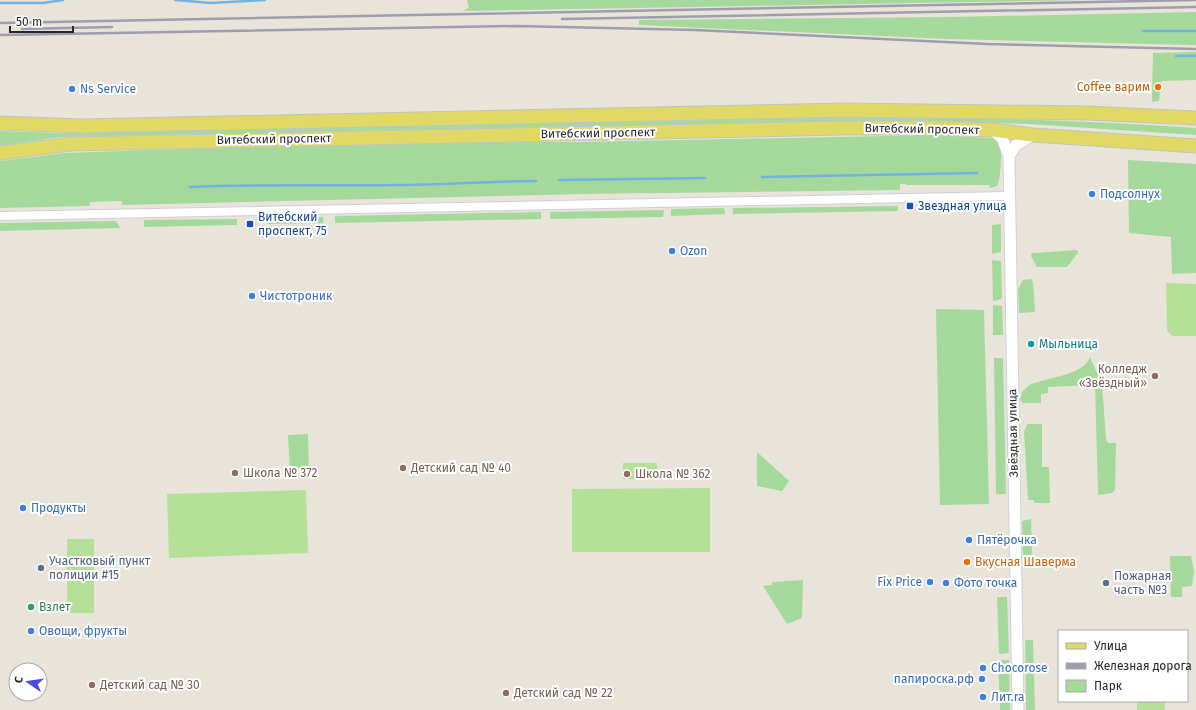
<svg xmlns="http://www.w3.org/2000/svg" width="1196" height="710" font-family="'Fira Sans',sans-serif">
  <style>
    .green { fill: #a5d99b }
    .pitch { fill: #b5e097 }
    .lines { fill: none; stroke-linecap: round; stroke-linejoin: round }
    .stream { stroke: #76b2e0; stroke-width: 2.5 }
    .minor-casing { stroke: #cfcfde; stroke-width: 10 }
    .tertiary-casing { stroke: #cfcfde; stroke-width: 13 }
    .primary-casing { stroke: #c3c3c3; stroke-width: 15 }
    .minor { stroke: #fff; stroke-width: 8 }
    .tertiary { stroke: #fff; stroke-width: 11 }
    .primary { stroke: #e0d966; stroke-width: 13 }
    .rail { stroke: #9e9daf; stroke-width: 2.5 }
    .food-dot { fill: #e8710a; stroke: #fff; stroke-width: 1.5 }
    .shop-dot { fill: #3f7fe0; stroke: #fff; stroke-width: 1.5 }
    .transit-dot { fill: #1a4fb4; stroke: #fff; stroke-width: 1.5 }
    .culture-dot { fill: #0f9aa8; stroke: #fff; stroke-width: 1.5 }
    .education-dot { fill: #8d6e63; stroke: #fff; stroke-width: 1.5 }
    .service-dot { fill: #5c6f8a; stroke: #fff; stroke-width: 1.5 }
    .leisure-dot { fill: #2e9e5b; stroke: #fff; stroke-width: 1.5 }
    .labels { text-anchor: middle; stroke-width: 4; stroke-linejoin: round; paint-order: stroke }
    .food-label { font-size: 12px; fill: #c56008; stroke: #fff; text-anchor: end }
    .shop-label { font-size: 12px; fill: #366cbe; stroke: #fff; text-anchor: start }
    .street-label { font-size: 12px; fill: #272727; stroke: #fff }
    .transit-label { font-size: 12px; fill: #164399; stroke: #fff; text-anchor: start }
    .culture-label { font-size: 12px; fill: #0d838f; stroke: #fff; text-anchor: start }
    .education-label { font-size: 12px; fill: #785e54; stroke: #fff; text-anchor: start }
    .service-label { font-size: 12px; fill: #4e5e75; stroke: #fff; text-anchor: start }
    .leisure-label { font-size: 12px; fill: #27864d; stroke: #fff; text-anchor: start }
  </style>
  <rect width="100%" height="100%" fill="#e8e4d9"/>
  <path class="green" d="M467 0H1088L464 11 469 7Z
    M1196 12V45H1191L947 39 639 25V20L948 17Z
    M1196 52V80L1161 81 1159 101 1152 102 1153 53Z
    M867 116C978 118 1085 120 1196 128V135L1029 124 867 121 60 137 0 146V131L64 133Z
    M933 135 993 138C995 139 997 140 998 142 1003 149 1001 178 997 186L990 188 989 185H906V184H900V190L585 194 122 205V201L90 202V206L0 208V161L64 153 376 142H579Z
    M1128 160 1196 164V273L1172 274 1171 237 1129 233Z
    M898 206V211L733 214V208Z
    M724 208 725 214 671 216V209Z
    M664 210 663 217 550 219V212Z
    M541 212V219L335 223V216Z
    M323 217V223L267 224V218Z
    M237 219V225L144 227V220Z
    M116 221 120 228 0 231V223Z
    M1001 224V252L992 254V225Z
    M1077 250 1078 253 1067 267H1037L1031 256 1032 253H1036Z
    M992 260 1001 261 1002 299 993 301Z
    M1031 279 1033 282 1035 312 1019 313 1018 289 1023 280Z
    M993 305 1002 306 1003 335H993Z
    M936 309 984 310 989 504 940 505Z
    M1090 357 1102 384 1106 439 1108 443H1116L1115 490 1112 493 1098 495 1095 385 1048 387V393L1041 394V403H1023L1020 400 1022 392 1029 385C1045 378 1085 375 1090 357Z
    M994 358H1003L1006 494H996Z
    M1027 424H1042V467H1049L1050 503H1034V500H1028L1024 432Z
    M308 434 309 470 290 471 288 435Z
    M757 452 789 481 782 491 757 486Z
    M1031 519 1032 559 1023 557 1022 521Z
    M1170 556H1191L1194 571 1192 586 1182 587V597H1171Z
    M803 580 802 618 787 624 763 586 772 585V582Z
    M997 597H1007L1009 653 999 654Z
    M1025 640H1033L1035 710H1026Z
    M998 660H1009L1010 710H1000Z"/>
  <path class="pitch" d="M1166 283 1196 284V336H1173L1167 331Z
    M623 463H657V480L623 479Z
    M710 488V552H572V489Z
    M306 490 308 553 169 558 167 494Z
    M67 539H94V613H67Z
    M1137 701H1165V710H1137Z"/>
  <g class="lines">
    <path class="stream" d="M175 0 211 3 265 0
      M0 3H43L63 0
      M1143 31H1196
      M1176 56H1196
      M762 177 977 173
      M559 180 705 178
      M190 187C259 184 328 186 396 185 443 185 489 181 536 181"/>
    <g class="minor-casing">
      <path id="minor" d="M0 216 1009 196"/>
    </g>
    <g class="tertiary-casing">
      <path id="tertiary" d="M993 130 1002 138 1009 156 1018 710
        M1009 156 1016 145 1033 135"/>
    </g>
    <g class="primary-casing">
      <path id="primary" d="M0 123 82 126 844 110 1087 113 1196 118
        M0 153 70 144 843 128H942L993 130 1033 135 1196 146"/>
    </g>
    <use href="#minor" class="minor"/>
    <use href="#tertiary" class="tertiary"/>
    <use href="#primary" class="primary"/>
    <path class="rail" d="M562 19 1196 7
      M0 23 1196 0
      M22 29 112 27
      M0 35 517 26 695 30 987 44 1196 49"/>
  </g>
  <g class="food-dot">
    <circle cx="1158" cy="87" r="4"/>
    <circle cx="967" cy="562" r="4"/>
  </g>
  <g class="shop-dot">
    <circle cx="72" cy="89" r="4"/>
    <circle cx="1092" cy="194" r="4"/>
    <circle cx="672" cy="251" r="4"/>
    <circle cx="252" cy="296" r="4"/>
    <circle cx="23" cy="508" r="4"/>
    <circle cx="969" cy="540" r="4"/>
    <circle cx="930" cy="582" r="4"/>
    <circle cx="946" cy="583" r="4"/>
    <circle cx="31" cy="631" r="4"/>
    <circle cx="983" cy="668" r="4"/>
    <circle cx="982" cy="679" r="4"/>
    <circle cx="983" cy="697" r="4"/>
  </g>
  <g class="transit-dot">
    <rect x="906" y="202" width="8" height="8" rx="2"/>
    <rect x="246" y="220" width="8" height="8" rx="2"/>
  </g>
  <circle class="culture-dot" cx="1031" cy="344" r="4"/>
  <g class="education-dot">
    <circle cx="1155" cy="376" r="4"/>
    <circle cx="403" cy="468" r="4"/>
    <circle cx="235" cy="473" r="4"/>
    <circle cx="627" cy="474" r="4"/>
    <circle cx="92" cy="685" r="4"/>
    <circle cx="506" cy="693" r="4"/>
  </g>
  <g class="service-dot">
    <circle cx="41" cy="568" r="4"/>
    <circle cx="1106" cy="583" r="4"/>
  </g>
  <circle class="leisure-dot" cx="31" cy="607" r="4"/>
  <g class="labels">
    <g class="food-label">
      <text x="1150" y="91">Coffee варим</text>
      <text x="975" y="566" text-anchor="start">Вкусная Шаверма</text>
    </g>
    <g class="shop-label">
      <text x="80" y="93">Ns Service</text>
      <text x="1100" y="198">Подсолнух</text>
      <text x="680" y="255">Ozon</text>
      <text x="260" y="300">Чистотроник</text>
      <text x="31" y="512">Продукты</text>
      <text x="977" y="544">Пятёрочка</text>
      <text x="922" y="586" text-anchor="end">Fix Price</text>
      <text x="954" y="587">Фото точка</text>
      <text x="39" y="635">Овощи, фрукты</text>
      <text x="991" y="672">Chocorose</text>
      <text x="974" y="683" text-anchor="end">папироска.рф</text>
      <text x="991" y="701">Лит.ra</text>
    </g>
    <g class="street-label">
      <text transform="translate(922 129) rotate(1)" y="4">Витебский проспект</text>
      <text transform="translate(598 133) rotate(-1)" y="4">Витебский проспект</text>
      <text transform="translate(274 139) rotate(-1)" y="4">Витебский проспект</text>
      <text transform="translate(1013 433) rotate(-91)" y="4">Звёздная улица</text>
    </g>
    <g class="transit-label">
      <text x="918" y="210">Звездная улица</text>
      <text x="258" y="221">Витебский<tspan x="258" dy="14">проспект, 75</tspan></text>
    </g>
    <g class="culture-label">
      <text x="1039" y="348">Мыльница</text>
    </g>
    <g class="education-label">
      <text x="1147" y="373" text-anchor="end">Колледж<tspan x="1147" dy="14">«Звёздный»</tspan></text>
      <text x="411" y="472">Детский сад № 40</text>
      <text x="243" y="477">Школа № 372</text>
      <text x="635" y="478">Школа № 362</text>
      <text x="100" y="689">Детский сад № 30</text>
      <text x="514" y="697">Детский сад № 22</text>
    </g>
    <g class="service-label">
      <text x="49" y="565">Участковый пункт<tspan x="49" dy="14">полиции #15</tspan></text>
      <text x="1114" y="580">Пожарная<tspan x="1114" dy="14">часть №3</tspan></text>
    </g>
    <g class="leisure-label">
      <text x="39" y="611">Взлет</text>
    </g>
  </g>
  <rect x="1058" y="630" width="130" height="72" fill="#ffffff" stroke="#a9a9a9"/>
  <rect x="1066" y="643" width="20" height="6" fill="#e0d966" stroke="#a9a9a9"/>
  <text x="1094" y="650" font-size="12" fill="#272727">Улица</text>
  <rect x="1066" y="663" width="20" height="6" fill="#9e9daf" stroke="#a9a9a9"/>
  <text x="1094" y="670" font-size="12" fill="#272727">Железная дорога</text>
  <rect x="1066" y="680" width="20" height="12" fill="#a5d99b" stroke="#a9a9a9"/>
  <text x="1094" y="690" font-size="12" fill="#272727">Парк</text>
  <g transform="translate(28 682) rotate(283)"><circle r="19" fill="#ffffff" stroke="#a9a9a9"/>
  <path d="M0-3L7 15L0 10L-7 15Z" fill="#484be6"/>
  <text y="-6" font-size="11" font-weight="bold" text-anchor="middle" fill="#272727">С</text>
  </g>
  <path d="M10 26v6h63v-6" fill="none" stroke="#272727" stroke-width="2"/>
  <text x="16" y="26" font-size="12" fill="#272727" stroke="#ffffff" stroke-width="3" paint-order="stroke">50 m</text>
</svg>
